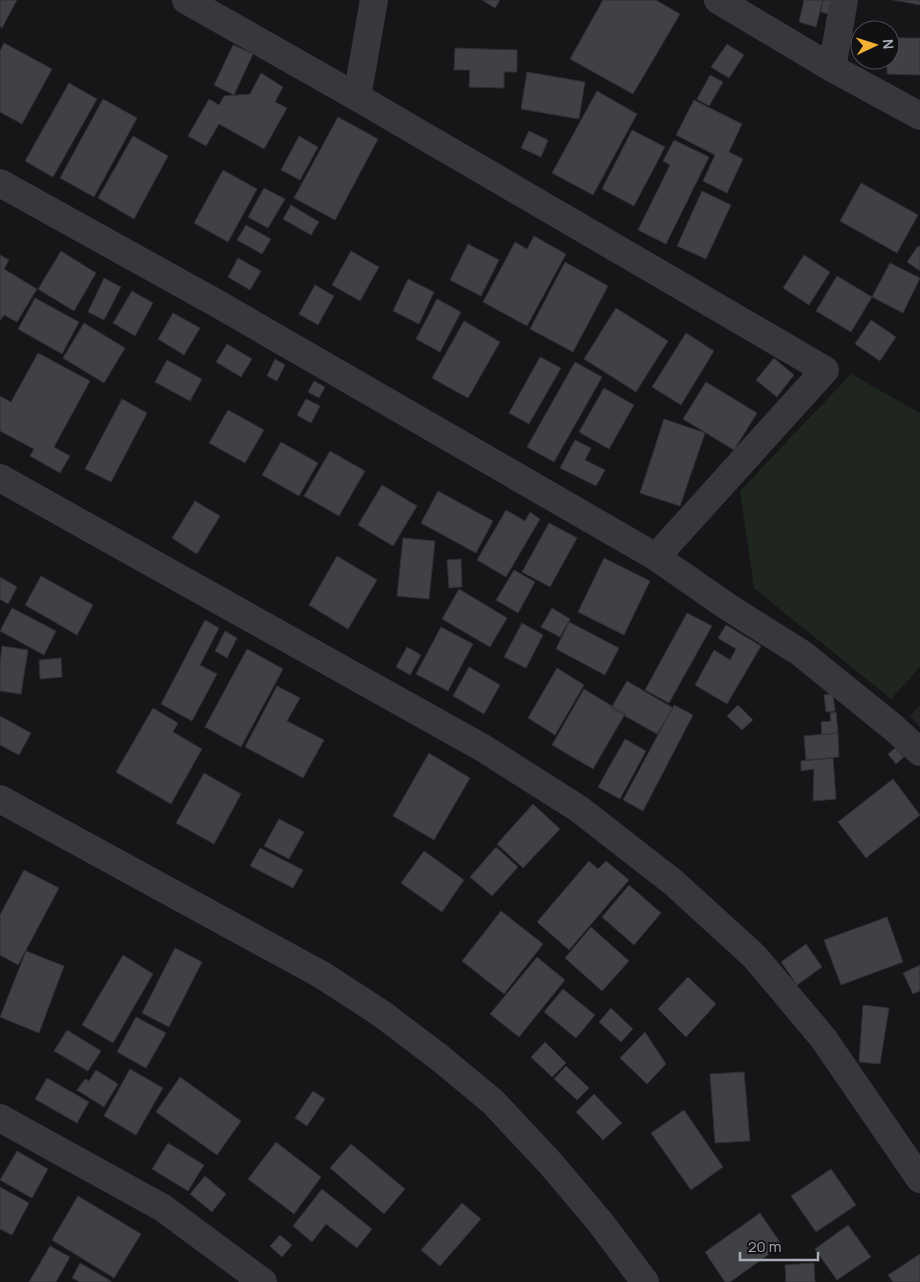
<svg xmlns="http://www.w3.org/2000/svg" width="920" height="1282" font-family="Manrope,sans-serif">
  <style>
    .built { fill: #222225 }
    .green { fill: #1e261f }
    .building { fill: #404145; stroke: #303034 }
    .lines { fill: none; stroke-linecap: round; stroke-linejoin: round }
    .minor { stroke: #37383d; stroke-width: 28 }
  </style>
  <rect width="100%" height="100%" fill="#161618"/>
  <path class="built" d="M920 705V727L910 716Z"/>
  <path class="green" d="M851 374 920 413V667L891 699 754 588 740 491Z"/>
  <path class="building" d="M0 0H17L2 28 0 26Z
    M482 0H500L495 8Z
    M603 0H656L680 14 633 94 570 59Z
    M804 0H823L816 27 799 22Z
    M823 0H836L833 15 821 12Z
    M893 0H920V5Z
    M890 38H920V75L887 74V60H890Z
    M4 43 52 69 22 124 0 112V51Z
    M727 44 744 55 729 78 711 67Z
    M233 45 253 54 234 95 214 85Z
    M455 48 517 50V72H504V88L469 87 470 70H454Z
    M527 72 585 82 579 119 521 109Z
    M261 73 283 87 275 102 287 108 264 149 219 124 206 146 188 136 209 99 219 105 224 96 250 94Z
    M710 75 723 82 709 106 697 99Z
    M69 83 97 99 53 177 25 161Z
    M597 91 637 114 593 195 552 173Z
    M103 99 137 118 94 197 60 178Z
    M694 100 742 124 729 152 743 159 727 193 703 181 715 155 676 135Z
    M338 117 378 139 335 220 294 198Z
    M632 130 665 147 634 206 602 189Z
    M529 131 548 140 541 157 521 148Z
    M133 136 168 156 134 219 98 198Z
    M299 136 318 147 300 180 281 170Z
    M674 140 709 157 666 244 638 230 670 165 663 161Z
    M223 170 257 189 228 242 194 223Z
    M861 183 918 215 897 253 840 221Z
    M264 188 285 199 268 228 248 217Z
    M702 191 731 205 706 259 677 246Z
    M291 205 319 222 311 235 283 219Z
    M246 225 271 239 262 254 237 240Z
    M534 236 566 254 527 326 483 302 515 242 527 249Z
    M468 244 499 260 481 296 450 280Z
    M918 246 920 247V271L907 262Z
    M61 251 96 273 74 311 38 289Z
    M351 251 379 267 360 301 332 285Z
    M0 255 9 260 4 269 37 289 17 322 4 315 0 321Z
    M804 255 830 272 809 305 783 288Z
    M238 258 261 271 250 290 228 277Z
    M565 262 608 286 573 352 530 329Z
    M890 263 920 278 903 313 872 297Z
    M837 276 872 297 851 332 816 311Z
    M104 278 121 287 104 320 88 312Z
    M408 279 434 292 419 324 393 311Z
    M315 285 334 296 318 325 299 314Z
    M132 291 153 303 135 336 113 323Z
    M35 298 79 322 62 354 18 329Z
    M437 299 461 312 440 352 416 339Z
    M616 308 668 341 636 392 584 359Z
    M173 313 200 328 184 355 158 339Z
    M871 320 896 337 880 361 855 344Z
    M464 321 500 342 468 398 432 378Z
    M84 323 125 348 104 383 63 358Z
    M686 333 714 351 681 405 652 387Z
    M227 344 252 359 241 377 216 362Z
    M38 353 90 381 54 447 70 456 60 473 30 456 34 449 0 431V396L11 402Z
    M540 357 561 368 529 424 509 413Z
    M774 358 794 375 777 397 756 380Z
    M275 359 285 365 277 381 267 376Z
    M167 360 202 379 190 401 155 382Z
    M575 362 602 377 554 462 527 447Z
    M314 381 325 387 319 398 308 392Z
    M706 382 757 413 734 450 683 419Z
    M604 388 634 405 609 449 579 432Z
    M122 399 147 413 111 482 85 469Z
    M306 399 320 406 311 423 297 415Z
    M228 410 264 430 245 463 209 443Z
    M664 419 705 433 680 506 640 493Z
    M575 440 591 448 585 460 605 470 596 486 560 468Z
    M281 442 318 463 299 496 262 475Z
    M330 451 365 471 339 516 304 496Z
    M382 485 417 506 393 546 358 525Z
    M438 491 493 521 476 553 421 523Z
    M195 501 220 516 197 554 172 538Z
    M506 510 525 521 530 512 540 519 506 577 477 560Z
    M549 523 577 538 550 587 522 572Z
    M403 538 435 541 429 599 397 596Z
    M337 556 377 580 348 629 309 605Z
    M604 558 650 581 624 635 578 612Z
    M461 559 462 587 449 588 447 560Z
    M514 570 535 582 518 613 496 600Z
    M41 576 93 605 77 635 25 605Z
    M0 577 17 587 8 604 0 599Z
    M459 589 507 618 490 647 442 619Z
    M12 608 56 631 44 655 0 631Z
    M552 608 570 619 560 637 541 627Z
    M687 613 712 626 669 703 645 690Z
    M205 620 219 628 200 665 217 674 192 721 161 704Z
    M569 622 619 648 605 675 556 649Z
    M522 623 543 635 526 668 504 657Z
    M726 625 761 646 727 704 695 685 714 650 730 660 736 649 718 638Z
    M441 627 473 644 448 691 416 674Z
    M225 631 237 638 227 658 215 651Z
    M2 646 28 650 21 694 0 691V663Z
    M407 647 421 655 410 675 396 667Z
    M247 649 283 669 241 747 205 727Z
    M61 658 62 677 40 679 39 660Z
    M469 667 500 685 484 714 453 696Z
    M557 668 584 685 555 735 528 718Z
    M627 681 673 708 657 734 611 708Z
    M277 686 300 698 287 721 324 740 303 778 245 747Z
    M584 689 625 714 593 769 552 745Z
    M833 694 835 711 826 712 824 695Z
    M674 705 693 715 643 811 623 800Z
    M738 705 753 720 742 730 727 716Z
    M153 708 178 723 173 732 202 749 171 804 116 772Z
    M836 712 838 733 822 735 821 722 831 721 830 713Z
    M0 716 31 733 19 755 0 745Z
    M838 733 839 757 806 760 804 736Z
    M625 739 646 751 620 799 598 787Z
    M895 748 904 757 896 764 888 754Z
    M429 753 470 778 434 840 393 816Z
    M833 758 836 799 813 801 814 769 801 771V761Z
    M204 773 241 794 214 844 176 823Z
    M893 779 920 815 866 858 838 822Z
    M533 804 560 829 523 868 497 844Z
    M279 819 304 832 289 859 264 846Z
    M496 847 518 867 492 896 470 877Z
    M260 848 303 870 293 888 250 866Z
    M424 851 464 880 442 912 401 883Z
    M589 861 598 869 606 861 629 880 569 950 537 922Z
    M24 870 59 888 18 965 0 955V915Z
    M629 885 661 913 634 945 602 917Z
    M501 911 543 944 504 994 462 961Z
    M887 917 903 962 841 985 824 940Z
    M591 927 629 961 602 991 565 958Z
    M806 944 822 967 797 985 781 962Z
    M175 948 202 962 169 1027 142 1013Z
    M26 951 64 966 39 1033 0 1017Z
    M123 955 153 974 113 1043 82 1025Z
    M537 957 565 980 519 1037 490 1014Z
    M920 965V991L913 994 903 973Z
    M688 977 716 1004 686 1037 658 1009Z
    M563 989 595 1015 576 1038 544 1012Z
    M863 1005 889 1008 880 1064 859 1062Z
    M611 1008 633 1029 621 1042 599 1022Z
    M136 1017 166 1033 146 1068 117 1052Z
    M67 1030 101 1051 88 1071 54 1051Z
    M645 1032 666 1064 647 1084 620 1058Z
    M545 1042 566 1063 552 1077 531 1057Z
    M566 1066 589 1088 577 1100 554 1079Z
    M130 1069 163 1088 136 1135 104 1116Z
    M96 1070 118 1084 104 1107 77 1090 85 1079 89 1081Z
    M744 1072 750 1141 715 1143 710 1074Z
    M180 1077 241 1121 217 1155 156 1112Z
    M47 1078 89 1102 77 1123 35 1099Z
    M313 1091 325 1099 307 1126 295 1118Z
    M594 1094 622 1123 603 1140 576 1112Z
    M684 1110 723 1167 691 1190 651 1133Z
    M276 1142 321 1177 294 1214 248 1179Z
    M168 1143 204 1165 188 1191 152 1169Z
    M351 1144 405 1189 384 1214 330 1168Z
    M17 1151 48 1169 32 1198 0 1180Z
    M831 1169 856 1205 816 1232 791 1196Z
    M205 1176 226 1194 212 1212 190 1194Z
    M0 1187 29 1203 12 1235 0 1229Z
    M322 1189 372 1229 357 1248 326 1224 312 1242 293 1226Z
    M78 1196 141 1234 114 1278 52 1240Z
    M462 1203 481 1219 440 1266 421 1250Z
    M760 1213 782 1245 730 1282H725L705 1252Z
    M848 1225 871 1257 837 1280 815 1249Z
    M280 1235 292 1245 282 1257 270 1246Z
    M50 1246 70 1257 56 1282H29Z
    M920 1254V1282H893L888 1275Z
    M80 1263 111 1281V1282H80L72 1278Z
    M814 1263 815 1282H786L785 1265Z"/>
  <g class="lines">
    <path class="minor" d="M186 0 357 97 825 370 656 557
      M718 0 832 68 920 116
      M832 68 844 0
      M357 97 374 0
      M0 183 218 304 656 557 728 607 801 653 894 728 920 752
      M0 478 483 748 579 809 674 883 755 957 823 1038 920 1179
      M0 799 322 975 382 1014 440 1058 493 1102 551 1164 600 1222 645 1282
      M0 1118 163 1208 263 1282"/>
  </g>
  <g transform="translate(875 45) rotate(86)"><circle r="24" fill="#111113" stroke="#4d4f55"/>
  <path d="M0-4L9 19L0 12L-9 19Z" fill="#f2b134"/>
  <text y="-8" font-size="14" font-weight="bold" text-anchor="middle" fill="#a8adb8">N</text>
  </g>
  <path d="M740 1252v8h78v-8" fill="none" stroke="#a8adb8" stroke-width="2.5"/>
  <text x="748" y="1252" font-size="15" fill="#a8adb8" stroke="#111113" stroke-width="4" paint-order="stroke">20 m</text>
</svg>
